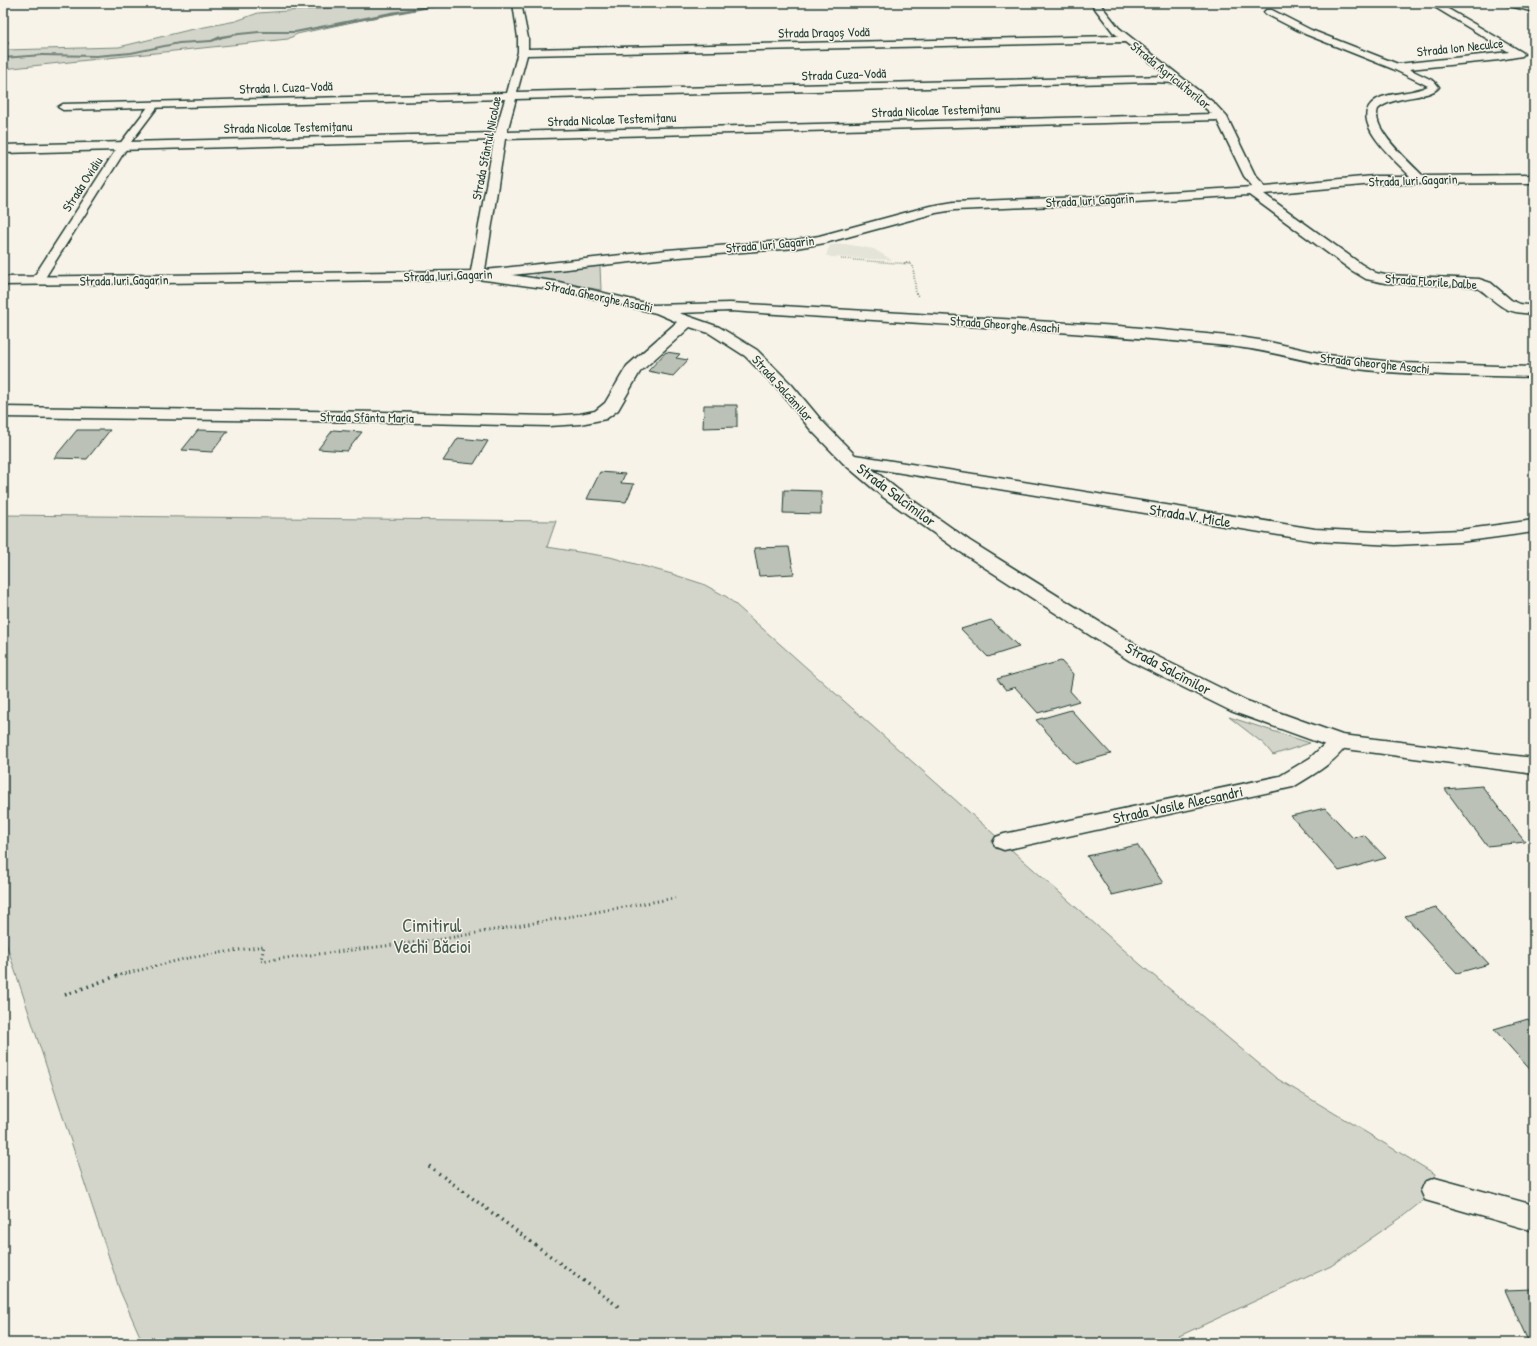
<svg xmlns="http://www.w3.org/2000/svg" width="1537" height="1346" font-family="'Patrick Hand',sans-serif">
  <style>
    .built { fill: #e5e4d9 }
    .green { fill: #d3d5ca; stroke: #79897f }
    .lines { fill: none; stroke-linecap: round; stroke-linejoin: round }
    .stream { fill: #6f8077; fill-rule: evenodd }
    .building { fill: #bbc1b6; stroke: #1f3d34 }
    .service-casing { stroke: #1f3d34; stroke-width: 3 }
    .minor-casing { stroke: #1f3d34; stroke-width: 3 }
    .path-far3 { stroke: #1f3d34; stroke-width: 1.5; stroke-dasharray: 0.5 1.5; stroke-linecap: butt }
    .path-far2 { stroke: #1f3d34; stroke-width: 2; stroke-dasharray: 0.5 2; stroke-linecap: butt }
    .path-far1 { stroke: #1f3d34; stroke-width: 3; stroke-dasharray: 1 3.5; stroke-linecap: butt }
    .path { stroke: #1f3d34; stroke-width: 3.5; stroke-dasharray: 1.5 4.5; stroke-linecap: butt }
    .service { fill: #f7f3e8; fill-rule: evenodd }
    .minor { fill: #f7f3e8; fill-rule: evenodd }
    .labels { text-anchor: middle; stroke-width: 3; stroke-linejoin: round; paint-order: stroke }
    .far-street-label { font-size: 13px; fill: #1f3d34; stroke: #f7f3e8 }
    .street-label { font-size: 15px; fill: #1f3d34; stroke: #f7f3e8 }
    .near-park-label { font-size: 18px; fill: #435b52; stroke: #f7f3e8 }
  </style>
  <rect width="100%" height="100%" fill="#f7f3e8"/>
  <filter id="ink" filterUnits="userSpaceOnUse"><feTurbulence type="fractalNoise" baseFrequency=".025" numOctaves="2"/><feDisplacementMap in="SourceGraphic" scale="8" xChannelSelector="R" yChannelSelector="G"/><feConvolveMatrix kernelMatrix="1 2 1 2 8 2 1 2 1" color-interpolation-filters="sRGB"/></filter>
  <g filter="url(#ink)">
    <path class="built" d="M845 244 874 249 892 260 830 257 826 255 830 245Z"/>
    <path class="green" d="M373 3H470C412 7 354 22 297 34L288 39 3 69V42H9L5 50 119 47 189 30 236 21 258 13 361 6Z
      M646 3H961L650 7Z
      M600 266 601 290 534 278 538 272Z
      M3 515 556 521 547 547 610 557 672 574 703 584 727 597 1141 965 1276 1078 1435 1174V1191L1402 1217 1331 1266 1164 1343H143L120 1291 3 934Z
      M1229 717 1310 743 1273 755 1264 744Z"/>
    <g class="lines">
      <path class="stream" d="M446 3H456L295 33H259L239 35 223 38 212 42 179 44 131 54 96 57 42 56 3 59V57L42 54 96 55 131 52 179 42 211 40 220 36 239 33 259 31H295L391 12Z"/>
    </g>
    <path class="building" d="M666 352 680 354 676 358 688 360 673 376 648 371Z
      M704 405H737V427L703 428Z
      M77 430H110L87 459 54 458Z
      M198 430 228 431 212 452 182 450Z
      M333 430 362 432 347 451 318 449Z
      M458 438 488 441 474 464 443 461Z
      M600 472 625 474 621 483 634 484 626 502 587 499Z
      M784 490 821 491V514L783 513Z
      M789 547 794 574 759 576 754 548Z
      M991 620 1019 647 988 657 961 629Z
      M1061 661 1073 674 1070 691 1079 701 1038 713 1015 687 1006 690 997 679Z
      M1071 710 1111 754 1075 764 1036 720Z
      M1482 786 1525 842 1487 846 1445 789Z
      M1325 808 1353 838 1364 835 1386 858 1339 871 1291 816Z
      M1137 845 1163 883 1112 895 1087 856Z
      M1436 907 1489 964 1457 973 1405 916Z
      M1528 1019 1534 1026V1074L1494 1029Z
      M1534 1289V1343H1529L1505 1290Z"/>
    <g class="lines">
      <g class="service-casing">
        <path id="service" d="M154 102 159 105 128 146 43 281 41 284H33L31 281 119 145 151 103Z
          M1339 735 1346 737 1349 742C1336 762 1313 775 1293 787L1004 850 996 847 993 842 996 837 1004 834 1280 776 1310 758 1332 737Z
          M1435 1178 1534 1205V1231L1425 1200 1421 1191 1425 1182Z"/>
      </g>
      <g class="minor-casing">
        <path id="minor" d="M513 3H521L528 38V49L1118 36 1113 32 1093 6 1097 3 1100 4 1119 28 1214 103 1227 117 1255 175 1265 186 1374 176H1410C1394 159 1340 114 1382 97 1397 92 1414 93 1428 86L1393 69 1305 34 1266 14 1264 12 1266 10H1272L1311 30 1398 64 1509 52 1428 3H1438L1522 52 1524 54 1522 56 1499 60 1409 69 1434 81 1439 87C1430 99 1394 95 1378 109 1370 129 1410 162 1423 176L1534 175V183L1374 184 1264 194 1361 264 1376 273 1385 275 1479 279 1491 283 1511 300 1520 304 1534 306V314C1523 313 1511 313 1501 306 1490 299 1484 290 1473 286L1385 283 1366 279 1351 270 1249 195 1085 205 954 210 936 213 825 243 796 248 667 258 512 275 559 282 653 305 730 303 1119 326 1239 337 1265 341 1328 355 1403 363 1534 367V377C1466 375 1395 376 1328 365 1294 359 1262 349 1228 346 1062 330 896 322 730 311L679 313 719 327 757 350 792 385 822 421 855 455 1315 529 1395 533 1460 530 1534 520V532L1460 542 1395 545 1315 541 871 468 897 489 970 541 1146 651 1247 701 1342 735 1534 758V774L1331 747 1231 711 1130 661 956 549 883 497 843 463 810 429 780 391 745 356 709 333 690 327 640 372 618 410 606 419 580 424 549 426 381 422 3 417V407L381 412 549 416 580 414 595 411 605 403 627 366 677 322 656 313 559 290 477 279 3 285V277L471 271 494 140 3 153V145L495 133 505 99 63 110 58 107 63 104 507 93 518 52V38ZM1125 42 1168 76 517 92 527 55ZM1152 82 1176 83 1212 114 507 132 516 99ZM1217 120 1244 176 1253 187 1085 197 954 202 930 206 819 236 796 240 667 250 485 270 505 139Z
          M1505 3H1520L1534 6V12L1506 5Z"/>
      </g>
      <path class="path-far3" d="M841 259 910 264"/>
      <path class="path-far2" d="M904 263H909L913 266 916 294 918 296"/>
      <path class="path-far1" d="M116 976 188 958 264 946 261 961 443 939 675 898"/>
      <path class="path" d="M65 995 119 975
        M429 1166 619 1307"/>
      <use href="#service" class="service"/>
      <use href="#minor" class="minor"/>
    </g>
  </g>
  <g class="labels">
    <g class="far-street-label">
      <text transform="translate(824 32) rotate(-1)" y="5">Strada Dragoș Vodă</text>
      <text transform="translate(1460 47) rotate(-6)" y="5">Strada Ion Neculce</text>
      <text transform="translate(844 74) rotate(-2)" y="5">Strada Cuza-Vodă</text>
      <text transform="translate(1171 75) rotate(39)" y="5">Strada Agricultorilor</text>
      <text transform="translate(286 87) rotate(-2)" y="5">Strada I. Cuza-Vodă</text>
      <text transform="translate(936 110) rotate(-2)" y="5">Strada Nicolae Testemițanu</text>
      <text transform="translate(612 119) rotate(-2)" y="5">Strada Nicolae Testemițanu</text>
      <text transform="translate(288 127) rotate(-1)" y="5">Strada Nicolae Testemițanu</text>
      <text transform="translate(486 148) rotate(-79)" y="5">Strada Sfântul Nicolae</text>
      <text transform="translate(1413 180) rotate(-2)" y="5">Strada Iuri Gagarin</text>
      <text transform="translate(82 184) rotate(-57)" y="5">Strada Ovidiu</text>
      <text transform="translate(1090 200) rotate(-3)" y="5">Strada Iuri Gagarin</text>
      <text transform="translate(770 244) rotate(-5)" y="5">Strada Iuri Gagarin</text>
      <text transform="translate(448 275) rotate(-2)" y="5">Strada Iuri Gagarin</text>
      <text transform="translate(124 280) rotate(-1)" y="5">Strada Iuri Gagarin</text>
      <text transform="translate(1431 281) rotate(4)" y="5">Strada Florile Dalbe</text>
      <text transform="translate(599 296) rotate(12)" y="5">Strada Gheorghe Asachi</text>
      <text transform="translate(1005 324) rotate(4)" y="5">Strada Gheorghe Asachi</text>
      <text transform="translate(1375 363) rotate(6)" y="5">Strada Gheorghe Asachi</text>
      <text transform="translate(783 388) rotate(48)" y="5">Strada Salcâmilor</text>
      <text transform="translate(367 417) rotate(1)" y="5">Strada Sfânta Maria</text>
    </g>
    <g class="street-label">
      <text transform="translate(896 495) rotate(37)" y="5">Strada Salcîmilor</text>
      <text transform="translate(1190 516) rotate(9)" y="5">Strada V. Micle</text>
      <text transform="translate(1168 669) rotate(28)" y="5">Strada Salcîmilor</text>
      <text transform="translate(1178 805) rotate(-12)" y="5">Strada Vasile Alecsandri</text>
    </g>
    <g class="near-park-label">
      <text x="432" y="932">Cimitirul<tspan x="432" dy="21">Vechi Băcioi</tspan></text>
    </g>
  </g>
  <rect width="1537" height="1346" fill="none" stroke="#f7f3e8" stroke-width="16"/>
  <rect x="8" y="8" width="1521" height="1330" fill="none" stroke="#1f3d34" stroke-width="1.5" filter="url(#ink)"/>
</svg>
